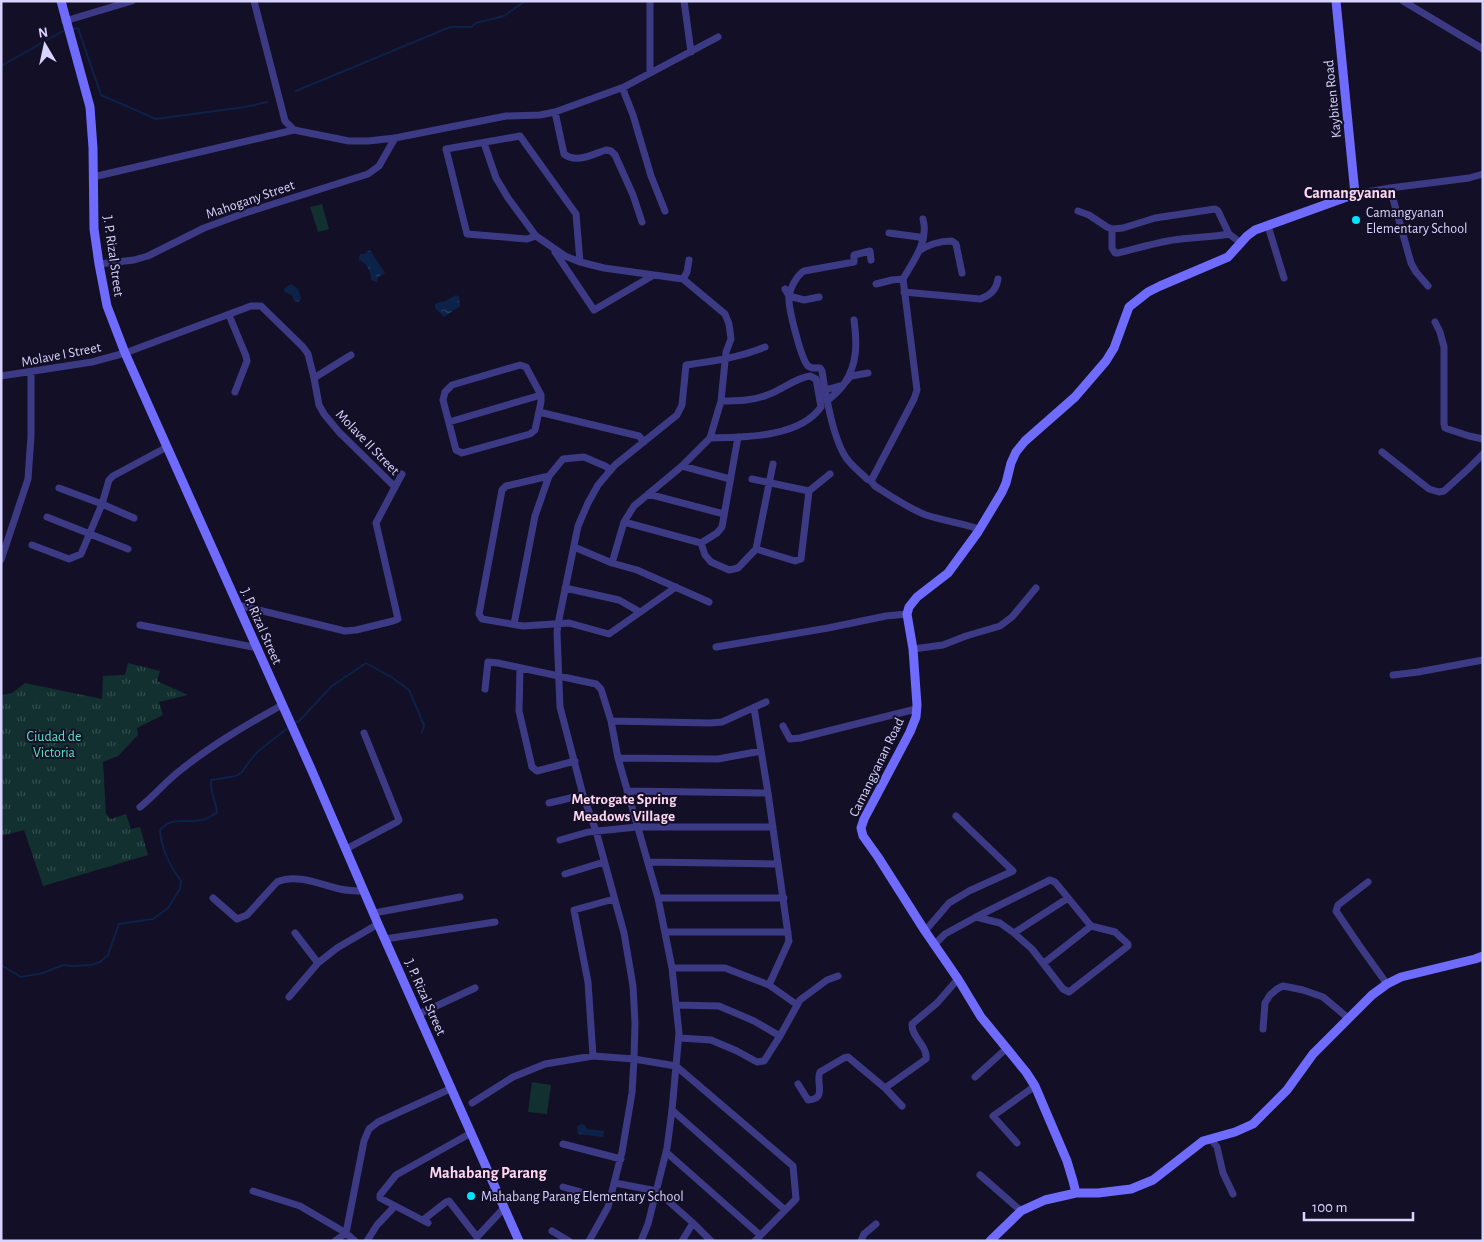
<svg xmlns="http://www.w3.org/2000/svg" width="1484" height="1242" font-family="'Alegreya Sans',sans-serif">
  <style>
    .grass { fill: url(#grass-tufts) }
    .pitch { fill: #12302f }
    .water { fill: url(#water-ripples) }
    .lines { fill: none; stroke-linecap: round; stroke-linejoin: round }
    .stream { stroke: #0c2248; stroke-width: 2 }
    .street { stroke: #3d3a85; stroke-width: 7 }
    .secondary { stroke: #6f6bff; stroke-width: 9 }
    .poi-dot { fill: #00e5ff; stroke: #130f26; stroke-width: 2 }
    .labels { text-anchor: middle; stroke-width: 4; stroke-linejoin: round; paint-order: stroke }
    .street-label { font-size: 14px; fill: #d9d4ff; stroke: #130f26 }
    .poi-label { font-size: 14px; fill: #d9d4ff; stroke: #130f26; text-anchor: start }
    .park-label { font-size: 14px; fill: #5fe0c0; stroke: #130f26 }
    .neighbourhood-label { font-size: 15px; font-weight: bold; fill: #ffd6f0; stroke: #130f26 }
    .quarter-label { font-size: 16px; font-weight: bold; fill: #ffd6f0; stroke: #130f26 }
  </style>
  <defs>
    <pattern id="grass-tufts" width="24" height="20" patternUnits="userSpaceOnUse" patternTransform="scale(1.25)"><rect width="24" height="20" fill="#12302f"/><path d="M3 7l-1-3M5 7V3M7 7l1-3M15 17l-1-3M17 17v-4M19 17l1-3" fill="none" stroke="#344d4e"/></pattern>
    <pattern id="water-ripples" width="26" height="14" patternUnits="userSpaceOnUse" patternTransform="scale(1.25)"><rect width="26" height="14" fill="#0c2248"/><path d="M2 4q2-2 4 0t4 0M15 11q2-2 4 0t4 0" fill="none" stroke="#2f4163"/></pattern>
  </defs>
  <rect width="100%" height="100%" fill="#130f26"/>
  <path class="grass" d="M128 663 160 671 157 681 188 695 159 702 163 715 137 728 138 735 118 756 103 762 106 814 111 819 126 814 131 829 140 827 148 855 43 886 24 830 1 836V695L12 693 25 683 102 699 103 676 125 675Z"/>
  <path class="pitch" d="M322 204 329 229 318 232 310 207Z
    M532 1082 551 1085 547 1114 528 1112Z"/>
  <path class="water" d="M370 250 385 273 378 277 377 282 371 280C372 273 366 262 359 260L360 254H364Z
    M291 284 293 285 298 289 301 298 299 302 294 301 292 295 285 292 284 289Z
    M456 295 459 297 460 306 444 317 435 308V305L437 303 445 301Z
    M581 1124 585 1125 587 1129 604 1131 603 1137 578 1134 577 1127Z"/>
  <g class="lines">
    <path class="stream" d="M73 29 78 28 101 95 156 119 245 107 267 102
      M1 66 63 31
      M296 91 450 27H471L476 23 504 16 525 1
      M295 723 299 721 332 686 366 663 391 677 409 690 424 725 422 732
      M1 965 21 977 43 973 63 965 73 966 91 965 100 962 108 955 119 924 153 919 168 908 180 889 181 881C170 866 161 849 160 830 174 815 184 824 202 820 207 819 212 815 217 813 216 801 210 792 211 780L236 776 242 772 249 762 257 752 289 727"/>
    <path class="street" d="M254 1 285 121 294 130 349 141H368L395 138 506 116 540 115 555 112 624 87 718 37
      M650 1V73
      M684 1 691 52
      M1403 1 1483 49
      M65 21 132 1
      M624 87V92L633 115 651 176 665 211
      M555 112 564 154C576 164 593 154 606 150L611 151 615 155 633 195 642 222
      M484 143 496 178 508 198 536 236 565 256 580 262 604 268 683 279 725 314 729 324 731 339 726 352 721 401 710 438 682 466 634 506 624 522 612 563
      M93 177 294 130
      M1390 188 1411 263 1416 272 1428 286
      M1355 194 1390 188 1469 178 1483 174
      M1078 211 1089 215 1107 227 1112 229 1123 228 1155 218 1215 209 1218 211 1229 234 1241 243
      M1268 226 1284 278
      M1112 229V248L1115 253H1118C1139 248 1160 241 1181 239 1197 237 1213 237 1229 234
      M889 233 919 237 923 240
      M536 236 527 239 467 234 446 149 520 136 576 214 580 262
      M919 251C929 244 940 241 952 241L956 244 962 273
      M555 252 594 310 652 276
      M99 264 134 260 148 256 204 228 242 214 368 174 379 166 395 138
      M683 279 687 272 689 260
      M903 279 917 390 914 399 871 481 875 486C892 497 908 508 926 515 944 521 962 523 979 529
      M876 284 892 280 903 279C914 260 929 241 923 219
      M785 289 789 296 804 300 819 297
      M904 292 980 299C991 295 996 290 998 279
      M229 315 246 356 247 361 235 392
      M1435 322 1440 332 1444 347V424L1445 428 1469 436 1483 439
      M520 365 526 367 541 395V402L535 430 530 434 462 453 456 450 443 400 445 392 452 385Z
      M1 376 92 362 125 353 251 306H261L303 347 308 354 314 378 319 405 324 414 339 432 395 487 376 523 398 619 393 621 356 630 345 631 238 605
      M314 378 351 355
      M825 390 843 385 851 376 868 373
      M827 401C833 396 840 390 844 384 858 363 857 343 854 320
      M539 412 639 436 644 442
      M449 422 541 395
      M710 438C744 437 799 438 821 407L816 379 810 376C795 378 782 390 767 395 752 401 737 401 721 401
      M1382 452 1429 489 1439 492 1444 491 1468 469 1483 454
      M682 466 730 479
      M549 476 506 486 502 490 479 614 482 619 523 626 569 623 609 634 676 587
      M752 479 809 491
      M871 481 867 479C860 472 852 466 847 459 834 442 825 394 822 371L820 368C816 368 811 369 808 366 801 359 788 307 789 297 790 288 797 275 804 271L854 262V255L870 251 871 260
      M395 487 402 474
      M59 488 102 504 134 518
      M648 494 724 514
      M47 517 128 549
      M624 522 701 543 717 533 722 527 738 437
      M701 543 705 555 711 562 729 570 738 568 756 549 773 464
      M32 545 69 559 81 554 102 504 109 480 113 476 167 447
      M574 547 612 563 637 570 709 602
      M756 549 795 561 801 559 809 491 830 474
      M1 560 28 479 31 436V373
      M565 588 619 600 640 612
      M514 624 535 516 549 476 563 459 584 457 605 466 611 470
      M140 625 258 648
      M716 647 828 628 886 616 907 614
      M913 649 943 645 966 636 1000 626 1012 617 1036 588
      M520 668 519 711 532 767 537 771 575 761
      M1393 675 1418 672 1483 660
      M485 689 488 662 498 663 596 684 601 689 611 721 618 758 658 898 672 968 679 1033 672 1110 667 1148 648 1224 641 1241
      M754 708 768 793 789 941 769 985
      M611 721 710 723 722 722 766 702
      M783 726 790 739 800 738 916 709
      M618 758 718 759 761 751
      M627 791 768 793
      M549 803 583 795
      M140 807C155 795 167 780 182 769 213 744 248 724 282 705
      M560 840 588 832 637 827H773
      M346 849 397 822 399 820 364 733
      M648 862 778 864
      M565 874 604 862
      M1368 882 1338 905 1336 911 1359 945 1387 984
      M213 898 237 919 247 915 277 882C296 873 322 885 340 889 348 891 356 891 364 891
      M658 898H784
      M374 913 460 897
      M925 931 949 903 969 891 1013 871 956 816
      M665 932H788
      M295 933 318 963 337 948 378 924
      M1014 933 1068 898
      M385 939 495 922
      M934 945 945 934 976 917 1000 923 1014 933 1032 949 1063 989 1069 992 1128 946V944L1115 932 1091 926 1055 882 1050 880 976 917
      M1044 963 1091 926
      M672 968H725L769 985 796 1004
      M289 997 318 963
      M676 1005 719 1006 754 1021 780 1036
      M419 1014 475 988
      M1263 1029 1265 1003 1270 995 1277 989 1283 986 1303 990 1323 997 1348 1018
      M679 1038 711 1040 737 1051 757 1062 764 1061 780 1036 800 1000 827 980 838 976
      M593 1056 588 982 574 910 614 899
      M975 1077 1007 1048
      M798 1084 808 1100C828 1099 815 1082 820 1072L844 1058 848 1057 885 1088 902 1106
      M885 1088 926 1059C928 1046 911 1037 912 1024L937 1003 958 979
      M472 1103 513 1077 545 1064 593 1056 634 1059 676 1066 793 1166 796 1199 755 1241
      M672 1110 785 1210
      M1211 1139 1217 1147 1223 1173 1233 1194
      M1017 1143 993 1116 1035 1086
      M563 1144 621 1159
      M666 1152 760 1235
      M980 1175 1021 1211
      M615 1183 657 1191 693 1223 711 1241
      M563 1187 610 1200
      M253 1191 300 1206 346 1233 355 1241
      M423 1220 446 1202 449 1201 477 1237 504 1208
      M428 1223 380 1198V1195L396 1175 471 1133
      M552 1231 569 1241
      M335 1241 346 1233 364 1141 369 1129 378 1122 452 1088
      M367 1241 377 1225 395 1206
      M589 1241 608 1207 622 1152 632 1093 634 1059 635 1023 633 986 624 933 596 831 583 795 560 707 557 633 558 624 578 526 588 503 598 485 615 465 677 415 682 405 686 365C715 361 738 358 765 347
      M682 1241 693 1223
      M861 1241 864 1234 876 1224"/>
    <path class="secondary" d="M61 1 90 107 93 148 94 229 99 264 107 306 125 353 312 771 378 924 519 1241
      M1076 1193 1073 1181 1067 1161 1035 1086 1026 1072 981 1017 958 979 925 931 878 857 863 836 861 828 864 819 910 732 916 717 917 705 913 649 907 614 909 607 917 597 948 573 978 532 1002 492 1006 483 1011 463 1016 452 1025 441 1075 397 1106 361 1114 348 1129 307 1148 292 1160 286 1228 257 1247 236 1255 230 1355 194 1336 1
      M990 1241 1021 1211 1045 1200 1076 1193H1098L1131 1189 1153 1180 1203 1141 1235 1132 1253 1124 1287 1090 1313 1054 1372 995 1387 984 1401 977 1475 959 1483 956"/>
  </g>
  <g class="poi-dot">
    <circle cx="1356" cy="220" r="5"/>
    <circle cx="471" cy="1196" r="5"/>
  </g>
  <g class="labels">
    <g class="street-label">
      <text transform="translate(1332 99) rotate(-96)" y="5">Kaybiten Road</text>
      <text transform="translate(250 199) rotate(-19)" y="5">Mahogany Street</text>
      <text transform="translate(114 256) rotate(82)" y="5">J. P. Rizal Street</text>
      <text transform="translate(61 354) rotate(-11)" y="5">Molave I Street</text>
      <text transform="translate(368 442) rotate(46)" y="5">Molave II Street</text>
      <text transform="translate(262 626) rotate(66)" y="5">J. P. Rizal Street</text>
      <text transform="translate(876 767) rotate(-64)" y="5">Camangyanan Road</text>
      <text transform="translate(426 997) rotate(66)" y="5">J. P. Rizal Street</text>
    </g>
    <g class="poi-label">
      <text x="1366" y="217">Camangyanan<tspan x="1366" dy="16">Elementary School</tspan></text>
      <text x="481" y="1201">Mahabang Parang Elementary School</text>
    </g>
    <g class="park-label">
      <text x="54" y="741">Ciudad de<tspan x="54" dy="16">Victoria</tspan></text>
    </g>
    <g class="neighbourhood-label">
      <text x="624" y="804">Metrogate Spring<tspan x="624" dy="17">Meadows Village</tspan></text>
    </g>
    <g class="quarter-label">
      <text x="1350" y="198">Camangyanan</text>
      <text x="488" y="1178">Mahabang Parang</text>
    </g>
  </g>
  <rect width="1484" height="1242" fill="none" stroke="#d9d4ff" stroke-width="5"/>
  <g transform="translate(45 45) rotate(351)" stroke="#130f26" stroke-width="4" paint-order="stroke">
  <path d="M0-4L9 19L0 12L-9 19Z" fill="#d9d4ff"/>
  <text y="-8" font-size="14" font-weight="bold" text-anchor="middle" fill="#d9d4ff">N</text>
  </g>
  <path d="M1304 1212v8h109v-8" fill="none" stroke="#d9d4ff" stroke-width="2.5"/>
  <text x="1312" y="1212" font-size="15" fill="#d9d4ff" stroke="#130f26" stroke-width="4" paint-order="stroke">100 m</text>
</svg>
